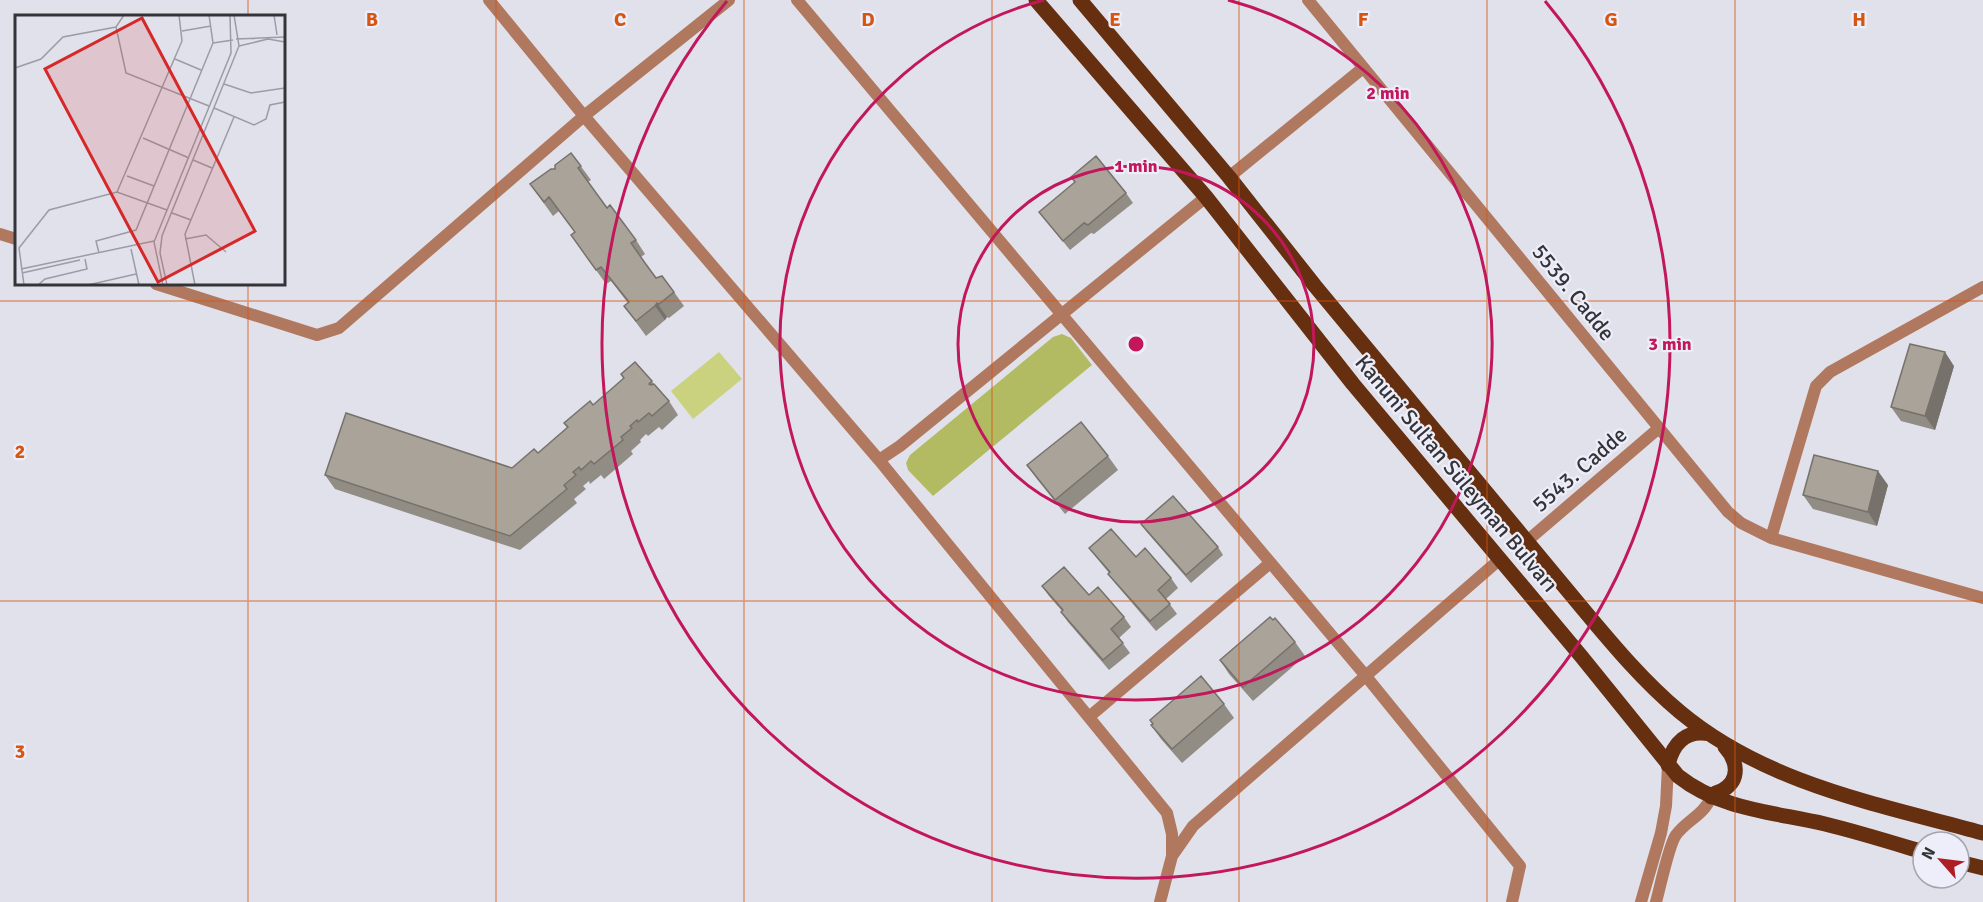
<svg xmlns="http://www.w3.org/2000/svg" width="1983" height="902" font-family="Signika,sans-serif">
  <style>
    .green { fill: #cad27f }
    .forest { fill: #b3bb62 }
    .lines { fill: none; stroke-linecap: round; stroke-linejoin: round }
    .street { stroke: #b0795f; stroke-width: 12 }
    .primary { stroke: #652f10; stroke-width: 15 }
    .wall { fill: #918c84 }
    .shaded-wall { fill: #76726b }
    .building { fill: #a9a399; stroke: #76726b; stroke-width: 1.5 }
    .grid { fill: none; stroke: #d65510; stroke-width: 1.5; stroke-opacity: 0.55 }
    .ring { fill: none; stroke: #c2185b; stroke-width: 3 }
    .labels { text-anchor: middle; stroke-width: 4.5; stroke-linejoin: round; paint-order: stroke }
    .street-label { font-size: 22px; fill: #343438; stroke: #eeeefa }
    .inset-road { fill: none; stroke: #9c9ca4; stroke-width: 1.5 }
    .view { fill: #d62828; fill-opacity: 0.15; stroke: #d62828; stroke-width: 3 }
    .inset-edge { fill: none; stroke: #343438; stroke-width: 3 }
    .grid-label { font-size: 20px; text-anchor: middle; font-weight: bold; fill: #d65510; stroke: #eeeefa; stroke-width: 4.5; stroke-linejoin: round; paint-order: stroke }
    .centre { fill: #c2185b; stroke: #eeeefa; stroke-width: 3 }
    .ring-label { font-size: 18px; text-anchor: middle; font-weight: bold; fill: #c2185b; stroke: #eeeefa; stroke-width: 4.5; stroke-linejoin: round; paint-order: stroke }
  </style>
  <rect width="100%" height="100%" fill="#e1e1ec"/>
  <path class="green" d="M719 352 742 379 693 419 671 391Z"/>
  <path class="forest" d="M1062 334 1071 338 1092 365 933 496 908 470 906 463 910 455 1053 337Z"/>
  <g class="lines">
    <path class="street" d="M489 0 584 116 879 460 1167 813 1172 834V856
      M797 0 1365 675 1520 866 1512 902
      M1308 0 1728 512 1741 523 1771 538 1983 598
      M1229 177 1363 68
      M0 234 16 239
      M156 284 317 335 339 328 584 116 729 0
      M879 460 900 446 1206 197
      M1771 538 1816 386 1830 372 1983 287
      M1527 541 1659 428
      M1089 717 1270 563
      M1160 902 1172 856 1193 826 1499 560
      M1641 902 1661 833 1666 806 1668 765
      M1656 902C1660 888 1669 844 1676 835 1687 820 1704 815 1711 797"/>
    <path class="primary" d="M1036 0 1206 197 1353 384 1581 656 1678 776C1721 810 1774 812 1825 824 1858 832 1890 842 1923 852
      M1080 0 1229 177 1315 286 1583 609C1613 645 1644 682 1680 712 1766 784 1878 804 1983 833
      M1668 765C1673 743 1687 729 1710 734
      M1711 797C1715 792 1718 793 1723 790 1741 779 1737 760 1725 747
      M1959 862 1983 868"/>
  </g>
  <path class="wall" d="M571 153 591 180 588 182 607 208 636 240 645 254 641 257 656 278 674 292 684 306 669 318 667 317 665 320 646 336 624 306 628 303 611 281 606 284 571 235 575 232 559 211 553 216 530 184 555 169Z
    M1126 193 1133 203 1094 234 1091 233 1070 250 1039 212Z
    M635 362 669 401 678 415 662 430 659 427 648 436 646 434 640 440 641 442 631 451 633 454 604 479 601 475 590 484 589 481 583 486 586 489 574 499 577 503 520 550 335 489 325 475 512 468 538 453 567 428 564 423 593 405 624 379 621 374Z
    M1954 366 1935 430 1901 421 1891 407Z
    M1108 456 1118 470 1065 514 1037 479 1027 465Z
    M1888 485 1877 526 1813 509 1803 495Z
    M1141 524 1218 547 1223 555 1191 583 1146 531Z
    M1089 548 1136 557 1171 578 1178 588 1166 599 1177 614 1156 631 1115 583 1108 574 1109 573 1096 557Z
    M1042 586 1089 595 1124 617 1131 627 1119 638 1130 653 1109 670 1068 622 1061 612 1062 611 1049 596Z
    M1295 642 1305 656 1253 701 1229 674 1220 660Z
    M1224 704 1234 718 1182 763 1161 739 1151 725Z"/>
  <path class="shaded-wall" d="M657 303 667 317 665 320 655 306Z
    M1945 352 1954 366 1935 430 1925 416Z
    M1878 471 1888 485 1877 526 1868 512Z"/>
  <path class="building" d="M571 153 581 166 578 168 607 208 610 205 636 240 631 243 645 263 656 278 662 276 674 292 659 304 657 303 655 306 636 321 624 306 629 302 601 267 596 270 571 235 575 232 549 197 544 202 530 184 551 169H555V165Z
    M1096 156 1126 193 1088 225 1084 223 1063 241 1039 212 1075 182 1071 177Z
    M1910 344 1945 352 1925 416 1891 407Z
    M635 362 652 381 649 384 651 385 654 384 669 401 652 416 649 413 638 422 637 420 630 426 632 428 621 437 623 440 594 464 591 461 581 470 579 467 573 472 576 475 564 485 567 489 510 536 325 475 346 413 512 468 534 449 538 453 568 427 564 423 590 401 593 405 624 378 621 374Z
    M1081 422 1108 456 1055 500 1027 465Z
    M1814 455 1878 471 1868 512 1803 495Z
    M1173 496 1218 547 1186 575 1141 524Z
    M1111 529 1136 557 1145 548 1171 578 1158 590 1170 604 1150 621 1108 574 1110 572 1089 548Z
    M1064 567 1089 595 1098 587 1124 617 1111 629 1123 643 1103 660 1061 612 1063 610 1042 586Z
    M1270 617 1273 620 1275 618 1295 642 1243 687 1220 660Z
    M1201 676 1224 704 1172 749 1151 725 1153 724 1150 720Z"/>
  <path class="grid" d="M248 0V16M496 0V902M744 0V902M992 0V902M1239 0V902M1487 0V902M1735 0V902M248 284V902M0 301H1983M0 601H1983"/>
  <g class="ring">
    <circle cx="1136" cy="344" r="178"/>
    <path d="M1228 0A356 356 0 1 1 1044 0"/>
    <path d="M1545 1A534 534 0 1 1 727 1"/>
  </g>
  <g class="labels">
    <g class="street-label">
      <text transform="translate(1574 292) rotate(51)" y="8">5539. Cadde</text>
      <text transform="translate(1579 469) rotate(-41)" y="8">5543. Cadde</text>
      <text transform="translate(1457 473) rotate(50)" y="8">Kanuni Sultan Süleyman Bulvarı</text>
    </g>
  </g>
  <g transform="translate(15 15)">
    <rect width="270" height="270" fill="#e1e1ec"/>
    <path class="inset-road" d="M259 0 262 20M101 12 111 58 194 91M167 16 196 11M221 24 270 22M198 28 218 25M224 31 253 24 270 27M160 44 186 55M0 53 26 44 48 22 101 12 109 0M209 69 236 78 270 73M199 93 239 110 251 104 255 90 270 87M128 123 174 143M178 145 197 153M112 161 139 171M102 177 167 26 164 0M157 198 176 205M170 224 191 220 211 237M116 234 124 270M84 238 81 226 121 215 198 28 194 0M6 254 139 226M7 258 65 245M9 270 4 233 34 195 102 177 152 195M23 270 30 264 72 254 70 244M73 270 121 259M148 270 139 227 216 38 215 0M152 270 145 238 147 221 224 31 219 0M180 270 170 219 219 102"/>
    <path class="view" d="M127 3 240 216 143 267 30 54Z"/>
    <rect width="270" height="270" class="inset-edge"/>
  </g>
  <g class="grid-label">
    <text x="372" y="26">B</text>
    <text x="620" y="26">C</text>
    <text x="868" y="26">D</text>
    <text x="1115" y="26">E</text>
    <text x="1363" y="26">F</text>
    <text x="1611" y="26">G</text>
    <text x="1859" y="26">H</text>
    <text x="20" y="458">2</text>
    <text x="20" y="758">3</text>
  </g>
  <circle cx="1136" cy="344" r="9" class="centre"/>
  <g class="ring-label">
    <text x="1388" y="99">2 min</text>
    <text x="1136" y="172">1 min</text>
    <text x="1670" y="350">3 min</text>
  </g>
  <g transform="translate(1941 860) rotate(298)"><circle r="28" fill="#eeeefa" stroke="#a4a4ac" stroke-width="1.5"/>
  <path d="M0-4.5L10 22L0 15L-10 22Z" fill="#ae1c24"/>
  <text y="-9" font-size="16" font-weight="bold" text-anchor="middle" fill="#343438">N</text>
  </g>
</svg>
